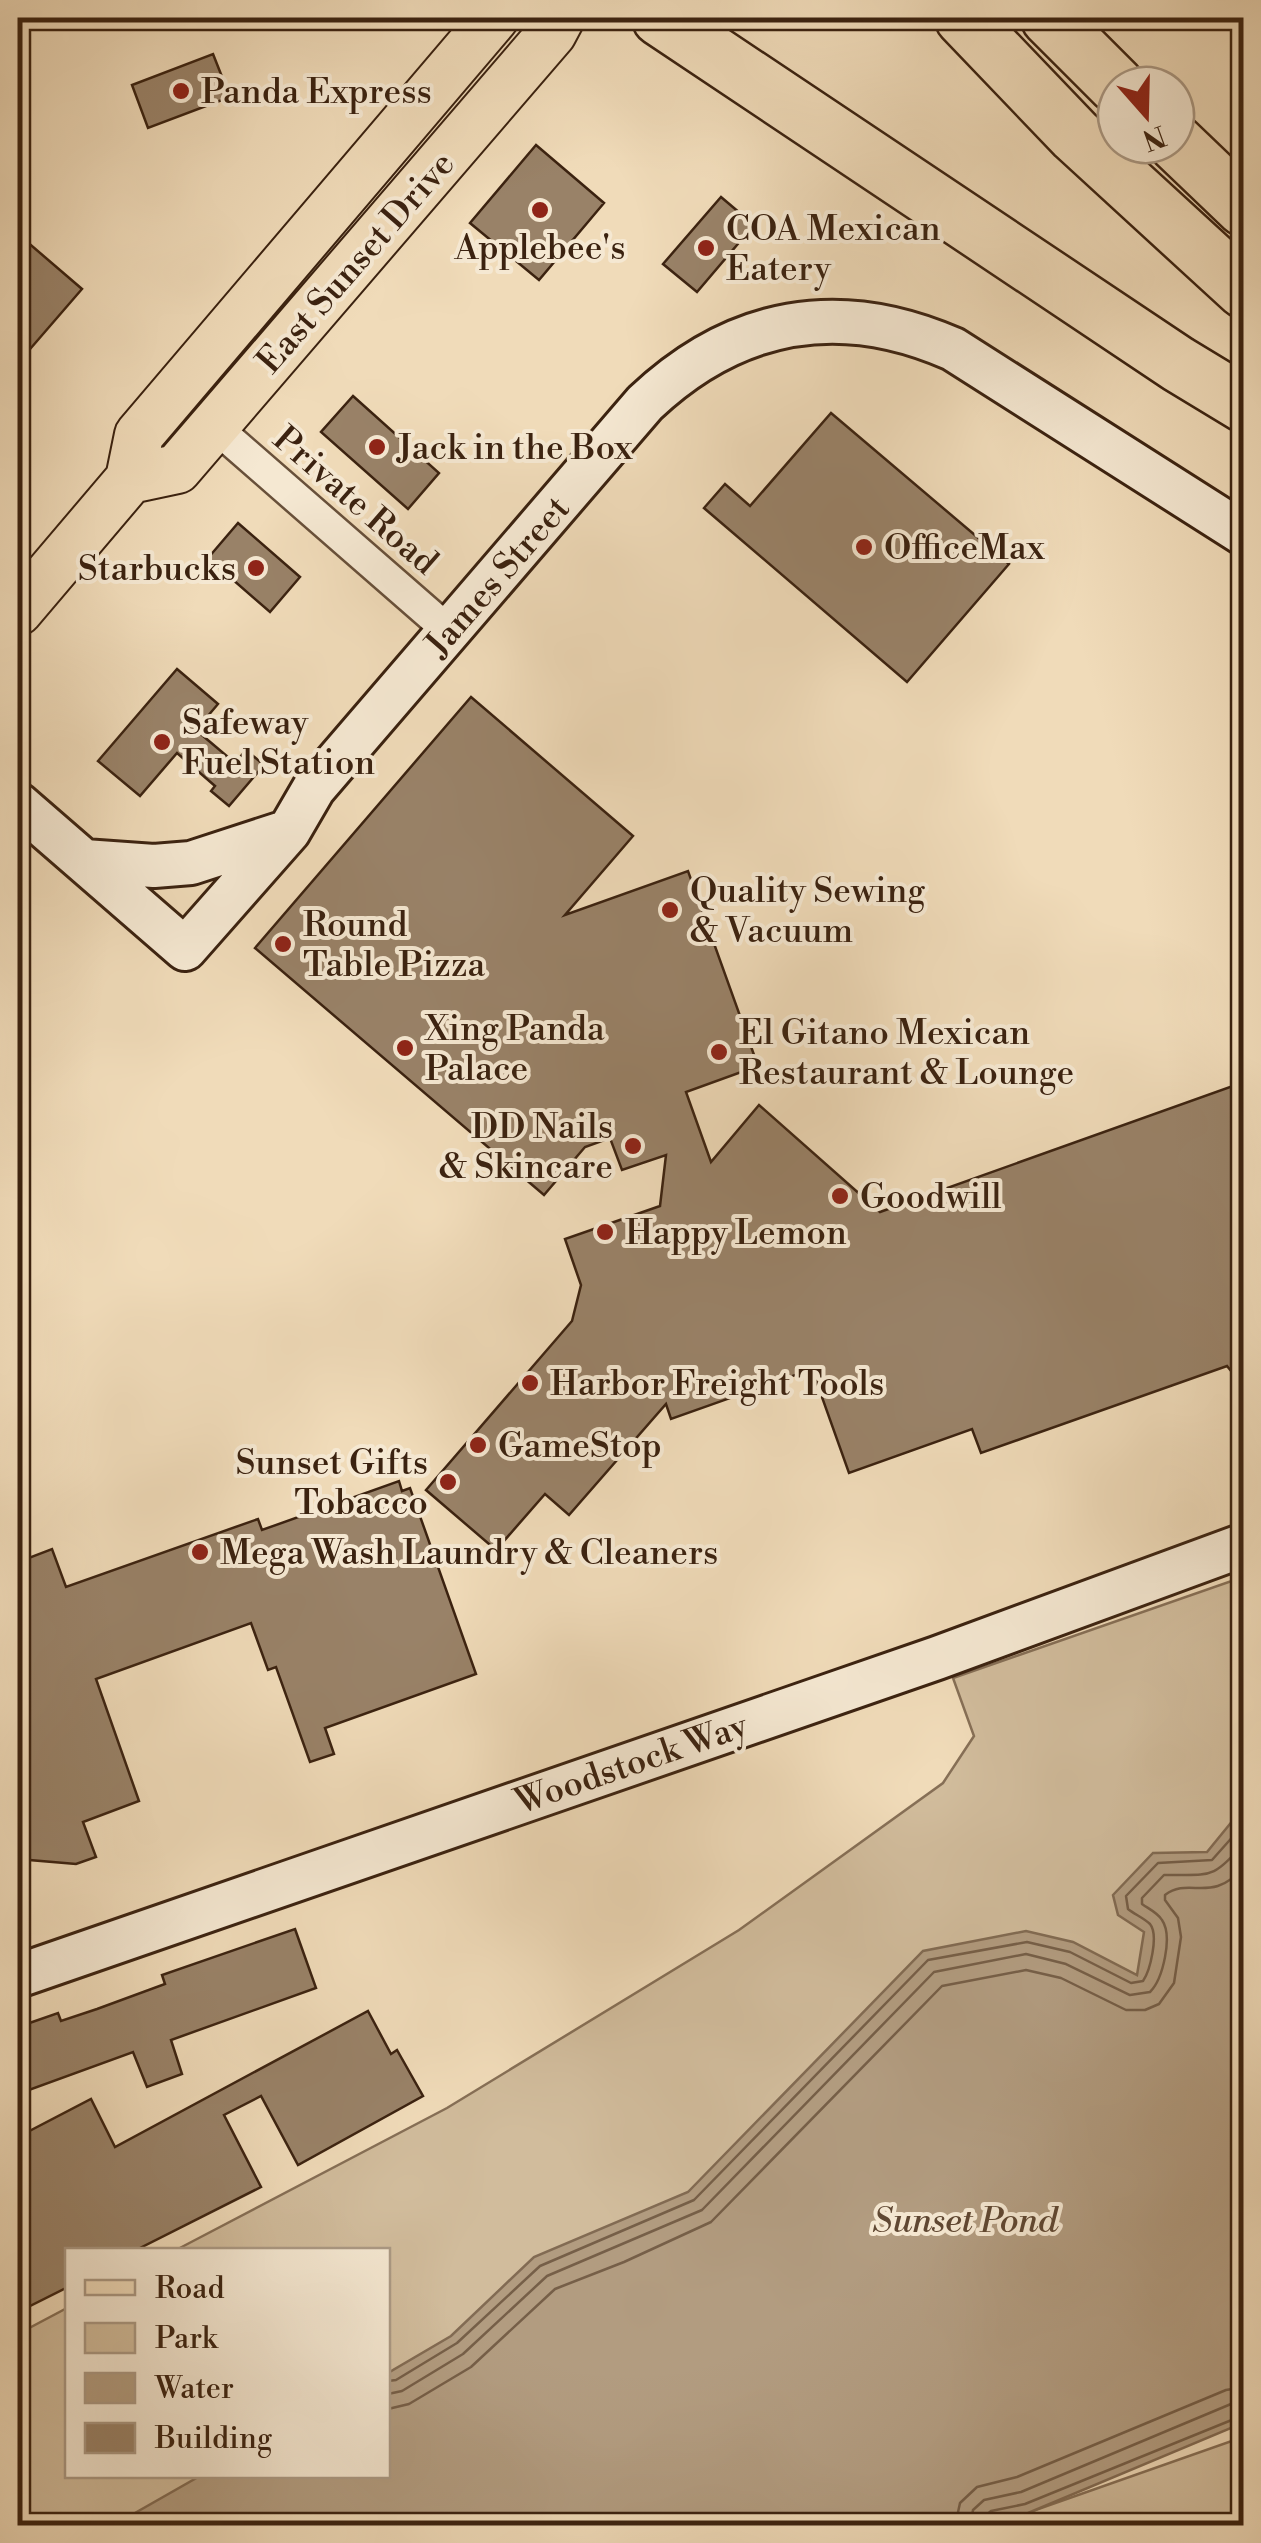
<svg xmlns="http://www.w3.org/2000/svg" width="1261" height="2543" font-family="'Libre Bodoni',serif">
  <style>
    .green { fill: #d1bc9c; stroke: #866f56; stroke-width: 2.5 }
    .water { fill: #b29c80; stroke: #826b53; stroke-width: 2.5 }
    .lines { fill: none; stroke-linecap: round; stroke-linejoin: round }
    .shore { stroke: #765f48; stroke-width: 2.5 }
    .building { fill: #998268; stroke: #3b2210; stroke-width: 2.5 }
    .street-casing { stroke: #68503a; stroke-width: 35 }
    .secondary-casing { stroke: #3b2210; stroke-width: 48 }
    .primary-casing { stroke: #3b2210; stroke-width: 52 }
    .highway-casing { stroke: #3b2210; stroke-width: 60 }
    .street { stroke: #f5e8d2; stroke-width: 30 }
    .secondary { stroke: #f5e8d2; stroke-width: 42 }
    .primary { stroke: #f0dbb9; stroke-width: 48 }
    .highway { stroke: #f0dbb9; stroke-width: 55 }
    .poi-dot { fill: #8f2418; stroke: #f5e8d2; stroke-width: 4 }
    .labels { text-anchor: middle; stroke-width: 8; stroke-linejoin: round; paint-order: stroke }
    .poi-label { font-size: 35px; fill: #3b2210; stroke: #f5e8d2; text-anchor: start }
    .street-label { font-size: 35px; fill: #3b2210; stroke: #f5e8d2 }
    .park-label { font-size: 35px; font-style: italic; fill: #604833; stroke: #f5e8d2 }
  </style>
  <rect width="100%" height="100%" fill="#f0dbb9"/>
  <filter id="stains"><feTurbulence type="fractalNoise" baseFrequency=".002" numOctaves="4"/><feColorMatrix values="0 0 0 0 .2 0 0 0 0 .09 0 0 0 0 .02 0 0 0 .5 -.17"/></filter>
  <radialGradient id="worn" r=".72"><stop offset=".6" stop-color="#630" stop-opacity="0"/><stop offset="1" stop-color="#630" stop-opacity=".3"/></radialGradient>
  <path class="green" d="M1243 1577V2416L926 2525 18 2526V2334L67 2308 68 2476H388V2250H176L447 2108 739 1930 943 1783 974 1736 953 1678Z
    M1243 2437V2525H993Z"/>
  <path class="water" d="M1243 1808V2423L1028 2513 970 2525H114L200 2476H388V2373L451 2336 534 2257 688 2192 923 1951 1026 1931 1073 1942 1137 1975 1144 1932 1118 1915 1113 1895 1153 1853 1207 1852Z"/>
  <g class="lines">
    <path class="shore" d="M388 2381 396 2380 457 2343 540 2266 694 2200 928 1960 1027 1942 1070 1952 1131 1983 1143 1981C1150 1971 1159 1935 1150 1924 1144 1918 1134 1914 1128 1909L1126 1896 1158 1863 1212 1860 1244 1824
      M388 2394 402 2391 463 2354 547 2276 702 2210 934 1972 1026 1954 1066 1964 1130 1995 1150 1992C1163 1979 1173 1936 1162 1920 1158 1913 1149 1909 1142 1904V1898L1164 1875C1210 1874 1212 1881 1244 1843
      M388 2409 409 2404 471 2367 555 2289 624 2262 711 2222 942 1986 1026 1970 1061 1978 1126 2010H1145L1159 2004 1174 1983 1181 1937 1178 1918 1165 1900V1895C1190 1876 1211 1905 1244 1867
      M955 2526 960 2503 977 2487 1017 2477 1226 2390 1244 2387
      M970 2526 973 2510 984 2500 1021 2492 1231 2404 1244 2402
      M982 2526 984 2517 991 2511 1025 2504 1244 2415"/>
  </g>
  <path class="building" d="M213 54 230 97 148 128 132 85Z
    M536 145 604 203 539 280 470 223Z
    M721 197 754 225 697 292 663 264Z
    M18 234 82 289 18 363Z
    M353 396 439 473 408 509 321 432Z
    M831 413 1009 564 907 682 704 508 725 484 750 506Z
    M238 523 300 577 270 612 208 558Z
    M177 669 218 704 196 730 235 763 246 750 264 765 229 806 211 791 215 786 177 753 140 796 98 761Z
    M471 697 633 836 565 915 688 871 758 1066 686 1092 711 1162 759 1105 880 1212 1244 1082V1387L1227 1366 981 1453 972 1429 849 1473 812 1369 671 1419 666 1404 569 1515 545 1494 496 1550 426 1490 572 1321 581 1285 565 1239 660 1206 666 1155 622 1170 610 1138 585 1147 544 1195 255 948Z
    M399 1481 402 1491 410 1488 476 1674 325 1728 334 1754 310 1762 276 1667 268 1670 251 1623 96 1679 139 1801 83 1822 96 1857 76 1864 18 1859V1562L52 1549 66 1587 258 1519 262 1530Z
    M295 1929 316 1988 171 2040 182 2074 147 2087 133 2052 18 2094V2027L58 2013 61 2021 97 2009 165 1984 162 1975Z
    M368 2011 391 2054 397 2050 423 2096 298 2165 261 2096 224 2115 261 2187 136 2250H68V2287L18 2312V2137L91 2099 115 2147Z"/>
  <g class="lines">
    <g class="street-casing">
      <path id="street" d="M214 426 449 631"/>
    </g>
    <g class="secondary-casing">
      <path id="secondary" d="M18 804 185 949 289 831 314 788 645 403C735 318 839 299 953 349L1244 534
        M84 861 154 866 191 863 283 833
        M18 1976 937 1658 1244 1545"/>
    </g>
    <g class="primary-casing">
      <path id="primary" d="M130 479 177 469 552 33 560 18
        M18 611 130 479 139 435 494 18"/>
    </g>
    <g class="highway-casing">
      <path id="highway" d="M660 18 1178 364 1244 404
        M963 18 1075 135 1244 290
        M1049 18 1116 85
        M1176 143 1244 208"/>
    </g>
    <use href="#street" class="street"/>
    <use href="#secondary" class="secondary"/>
    <use href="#primary" class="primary"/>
    <use href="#highway" class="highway"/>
  </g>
  <g class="poi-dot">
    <circle cx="181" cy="91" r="10"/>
    <circle cx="540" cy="210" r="10"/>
    <circle cx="706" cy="248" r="10"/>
    <circle cx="377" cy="447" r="10"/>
    <circle cx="864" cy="547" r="10"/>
    <circle cx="256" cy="568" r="10"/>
    <circle cx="162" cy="742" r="10"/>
    <circle cx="670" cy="910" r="10"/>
    <circle cx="283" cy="944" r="10"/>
    <circle cx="405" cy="1048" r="10"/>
    <circle cx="719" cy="1052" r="10"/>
    <circle cx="633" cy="1146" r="10"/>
    <circle cx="840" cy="1196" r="10"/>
    <circle cx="605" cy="1232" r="10"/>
    <circle cx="530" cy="1383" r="10"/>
    <circle cx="478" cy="1445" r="10"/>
    <circle cx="448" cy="1482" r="10"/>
    <circle cx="200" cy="1552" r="10"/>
  </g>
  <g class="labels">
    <g class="poi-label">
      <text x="201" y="103">Panda Express</text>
      <text x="726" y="240">COA Mexican<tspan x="726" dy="40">Eatery</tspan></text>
      <text x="540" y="259" text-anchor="middle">Applebee's</text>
      <text x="397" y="459">Jack in the Box</text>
      <text x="884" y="559">OfficeMax</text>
      <text x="236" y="580" text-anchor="end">Starbucks</text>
      <text x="182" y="734">Safeway<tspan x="182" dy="40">Fuel Station</tspan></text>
      <text x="690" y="902">Quality Sewing<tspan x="690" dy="40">&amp; Vacuum</tspan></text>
      <text x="303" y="936">Round<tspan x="303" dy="40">Table Pizza</tspan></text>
      <text x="425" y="1040">Xing Panda<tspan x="425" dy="40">Palace</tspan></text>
      <text x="739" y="1044">El Gitano Mexican<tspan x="739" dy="40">Restaurant &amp; Lounge</tspan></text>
      <text x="613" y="1138" text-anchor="end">DD Nails<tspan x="613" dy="40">&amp; Skincare</tspan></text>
      <text x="860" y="1208">Goodwill</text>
      <text x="625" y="1244">Happy Lemon</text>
      <text x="550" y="1395">Harbor Freight Tools</text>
      <text x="498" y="1457">GameStop</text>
      <text x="428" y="1474" text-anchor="end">Sunset Gifts<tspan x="428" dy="40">Tobacco</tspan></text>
      <text x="220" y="1564">Mega Wash Laundry &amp; Cleaners</text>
    </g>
    <g class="street-label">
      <text transform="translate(355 262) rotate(-49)" y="12">East Sunset Drive</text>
      <text transform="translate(356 500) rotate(41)" y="12">Private Road</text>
      <text transform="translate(497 576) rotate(-49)" y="12">James Street</text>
      <text transform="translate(631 1763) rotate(-19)" y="12">Woodstock Way</text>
    </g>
    <g class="park-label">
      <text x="965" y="2232">Sunset Pond</text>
    </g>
  </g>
  <rect width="1261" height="2543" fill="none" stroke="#f0dbb9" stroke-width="60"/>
  <rect x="20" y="20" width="1221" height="2503" fill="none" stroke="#3b2210" stroke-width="5"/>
  <rect x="30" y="30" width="1201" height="2483" fill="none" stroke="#3b2210" stroke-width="2.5"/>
  <rect x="65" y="2248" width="325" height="230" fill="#f5e8d2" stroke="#ab9984" stroke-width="2.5"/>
  <rect x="85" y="2280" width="50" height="15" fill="#f0dbb9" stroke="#ab9984" stroke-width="2.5"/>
  <text x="155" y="2298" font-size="30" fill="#3b2210">Road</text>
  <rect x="85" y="2323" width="50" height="30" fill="#d1bc9c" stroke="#ab9984" stroke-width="2.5"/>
  <text x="155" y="2348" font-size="30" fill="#3b2210">Park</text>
  <rect x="85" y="2373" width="50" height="30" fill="#b29c80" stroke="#ab9984" stroke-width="2.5"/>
  <text x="155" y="2398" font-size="30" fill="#3b2210">Water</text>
  <rect x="85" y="2423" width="50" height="30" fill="#998268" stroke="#ab9984" stroke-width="2.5"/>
  <text x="155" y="2448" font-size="30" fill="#3b2210">Building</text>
  <g transform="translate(1146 115) rotate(160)"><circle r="48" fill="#f5e8d2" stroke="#ab9984" stroke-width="2.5"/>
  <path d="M0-8L18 38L0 25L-18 38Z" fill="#8f2418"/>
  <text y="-15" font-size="28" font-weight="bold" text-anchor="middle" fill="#3b2210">N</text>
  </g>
  <rect width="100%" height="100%" filter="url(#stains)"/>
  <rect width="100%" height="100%" fill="url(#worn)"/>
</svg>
